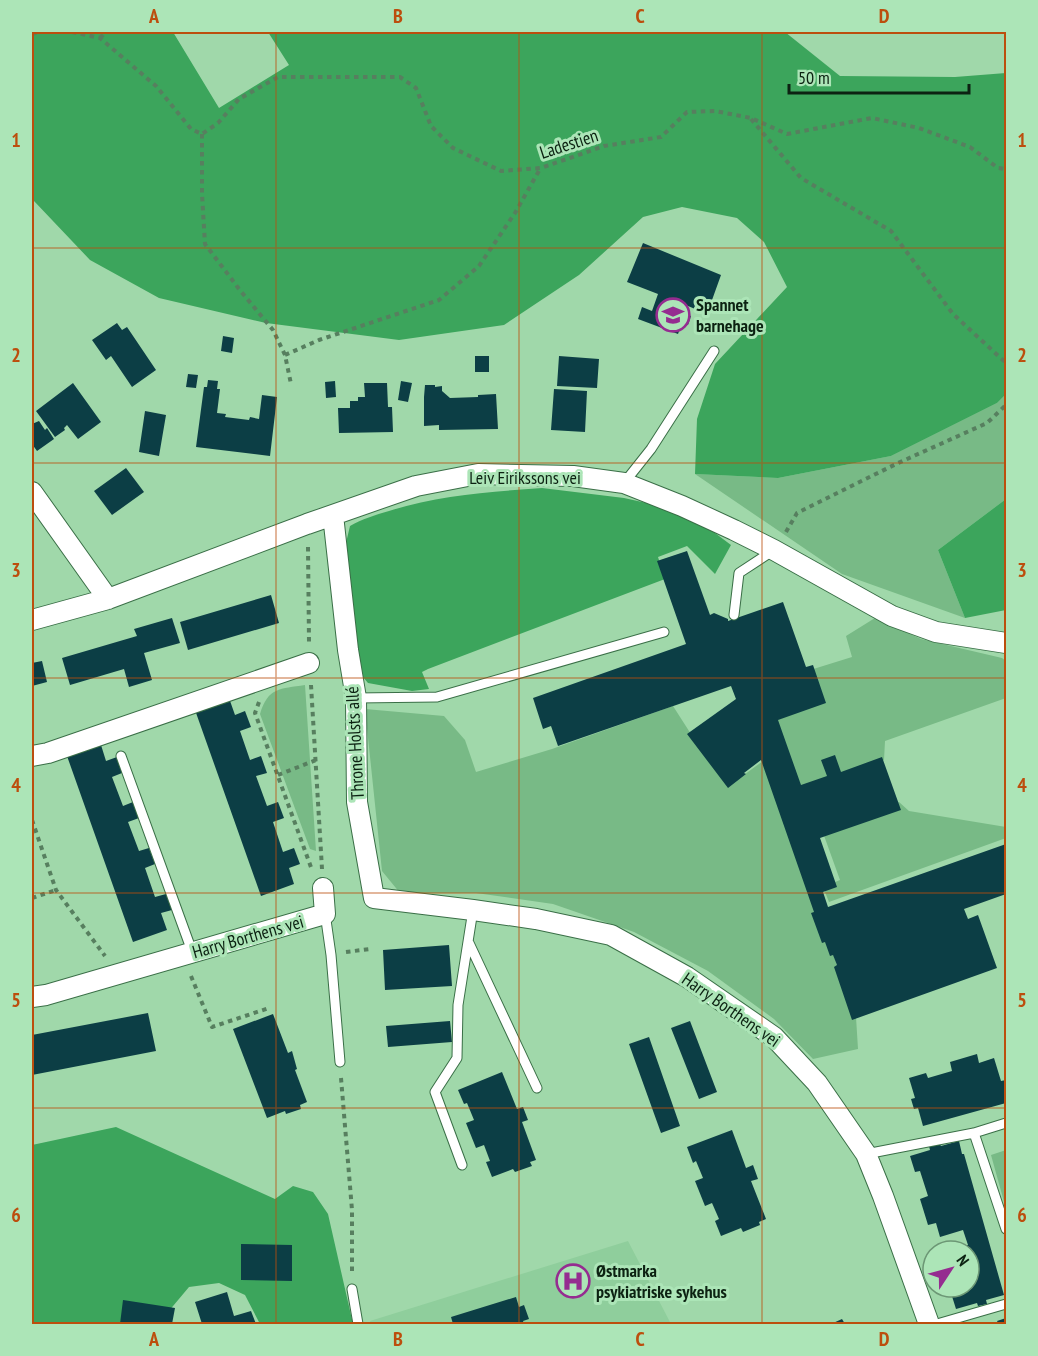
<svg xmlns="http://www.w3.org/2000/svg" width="1038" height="1356" font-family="'PT Sans Narrow',sans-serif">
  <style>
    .built { fill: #8fce9c }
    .green { fill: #78ba86 }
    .forest { fill: #3ca55c }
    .building { fill: #0c3e45 }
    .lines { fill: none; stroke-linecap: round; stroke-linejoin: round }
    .lane-casing { stroke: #3a6f47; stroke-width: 11 }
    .street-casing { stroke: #3a6f47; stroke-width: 22 }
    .path { stroke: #577f5f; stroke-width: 4; stroke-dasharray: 4.5 4.5; stroke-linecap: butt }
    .lane { stroke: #fff; stroke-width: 9 }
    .street { stroke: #fff; stroke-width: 20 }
    .grid { fill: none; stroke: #bc4e0d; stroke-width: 1.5; stroke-opacity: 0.55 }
    .labels { text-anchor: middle; stroke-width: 6; stroke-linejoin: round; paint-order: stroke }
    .street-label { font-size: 18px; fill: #0c2212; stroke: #ace5b7 }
    .poi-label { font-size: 18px; font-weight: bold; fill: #0c2212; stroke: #ace5b7; text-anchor: start }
    .neatline { fill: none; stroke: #bc4e0d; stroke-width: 2 }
    .grid-label { font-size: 20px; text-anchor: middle; font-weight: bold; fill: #bc4e0d }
  </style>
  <rect width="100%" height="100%" fill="#a0d8aa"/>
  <path class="built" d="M628 1241 671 1324H371L370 1321Z"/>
  <path class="green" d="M1006 394V499L938 550 965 618 842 574 695 474 778 478 891 456 997 403Z
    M875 618 921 639 1002 658 1006 661V698L885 741 884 760 801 790 773 713 807 671 852 657 846 636Z
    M305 685 316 851 310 849 260 714C268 687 280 689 305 685Z
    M673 706 689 731 730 785 763 761 856 1017 858 1049 813 1059 774 1019 708 971 634 932 553 904 476 893H400L382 871 365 709 444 716 465 740 476 772 552 749Z
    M899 802 909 811 1006 827V838L829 902 823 887 840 880 822 830Z
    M1006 1150V1209L991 1155Z"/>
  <path class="forest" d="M32 32H173L219 108 289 65 268 32H785L840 76 955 77 1006 73V394L997 403 891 456 778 478 695 474 697 419 715 364 787 287 764 242 737 218 682 207 643 217 579 275 504 325 399 340 266 323 159 298 90 260 34 201 32 192Z
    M542 488 624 498 687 512 731 545 715 574 687 546 658 557 665 579 428 669 422 672 429 689 412 691 368 683 357 670 345 547 350 526C362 519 375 515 389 511 438 495 490 492 542 488Z
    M1006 499V610L965 618 938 550Z
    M116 1127 275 1199 293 1186 313 1192 328 1214 353 1324H260L245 1295 219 1283 189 1287 168 1312 165 1324H32V1145Z"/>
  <path class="building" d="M643 243 721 275 707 314 688 306 686 314 691 316 688 325 682 323 678 334 638 319 642 307 652 311 658 294 627 282Z
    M117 323 122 330 127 327 156 370 132 387 111 356 106 360 92 340Z
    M223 336 234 338 232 353 221 351Z
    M475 356H489V372H475Z
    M559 356 599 359 597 388 557 386Z
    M188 374 198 375 196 388 186 387Z
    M208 380 218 381 217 389H220L217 413 226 414 225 417 249 420 250 417 259 419 262 395 277 397 270 456 196 447 204 387H207Z
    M335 381 336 397 326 398 325 382Z
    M401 381 412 383 408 402 398 400Z
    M73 383 101 422 78 439 67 425 64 428 65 430 55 437 36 411Z
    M364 383H387L388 407H392L393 432 339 433 338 408H350V401H358V397H365Z
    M425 385H435V387L442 386V391L450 398 478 397V395L496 394 498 429 439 430V425L424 426V397Z
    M554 389 587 391 585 432 551 430Z
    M145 411 166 415 159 456 139 452Z
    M39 421 45 430 47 428 54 439 37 451 32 444V424Z
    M126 468 144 492 112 515 94 491Z
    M687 551 710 615 714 613 728 619V621L783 602 806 667 813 665 826 703 778 720 801 785 827 776 821 760 835 755 841 772 882 757 901 810 820 838 837 887 823 892 828 907 1006 844V894L964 909 968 919 978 915 997 968 852 1020 834 967 837 965 833 955 830 956 825 942 822 943 811 913 814 912 761 760 744 773 746 774 728 788 687 734 736 699 731 686 558 746 551 726 543 729 533 698 686 644 657 561Z
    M271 595 279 623 188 650 180 622Z
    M172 618 180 643 144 653 152 680 129 687 124 669 70 685 62 658 137 636 134 629Z
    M42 661 47 682 32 686V663Z
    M229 698 235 715 245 711 251 727 240 731 250 760 261 756 267 773 256 776 267 806 278 802 284 818 273 822 283 852 294 848 300 864 289 868 294 884 261 896 195 710Z
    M101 745 106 761 117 757 122 773 112 777 123 806 133 802 139 818 128 822 139 851 149 848 155 864 145 868 155 897 166 894 172 910 161 913 167 930 133 942 67 756Z
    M449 945 452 986 385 990 383 950Z
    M148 1013 156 1051 32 1075V1035Z
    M273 1014 288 1053 292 1051 297 1069 295 1070 307 1102 300 1105 301 1109 286 1114 285 1111 267 1118 233 1029Z
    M450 1021 452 1042 388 1047 386 1026Z
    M690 1021 717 1092 699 1099 671 1028Z
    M649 1037 680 1126 661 1133 629 1044Z
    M977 1054 979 1063 994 1058 1001 1081 1006 1080V1103L923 1126 918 1108 914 1109 911 1099 915 1098 909 1078 926 1073 928 1078 952 1071 950 1062Z
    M502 1072 517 1109 523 1107 528 1120 522 1122 536 1160 530 1162 532 1166 515 1172 513 1169 492 1177 486 1162 490 1161 484 1145 476 1148 466 1123 474 1120 467 1103 464 1104 458 1090Z
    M732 1130 746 1168 753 1165 758 1179 751 1181 766 1219 759 1222 760 1225 743 1232 741 1228 721 1236 715 1221 719 1219 712 1203 705 1206 695 1181 703 1178 696 1161 693 1163 687 1147Z
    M959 1141 962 1154H964L1004 1295 986 1300 987 1304 978 1306 977 1303 956 1309 951 1293 956 1292 955 1287H969V1251L949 1250 968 1245 963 1230 940 1237 936 1223 928 1225 920 1199 928 1196 920 1171 915 1172 910 1156 930 1150 929 1146 939 1143 941 1146Z
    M241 1244 292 1245V1281L241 1280Z
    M227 1292 234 1316 251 1311 256 1324H202L195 1302Z
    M516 1297 519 1307 524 1305 529 1319 523 1321 524 1324H453L451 1317Z
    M123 1300 175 1308 172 1324H120Z
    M1006 1318V1324H994L998 1323 997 1321Z
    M842 1319 845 1324H831Z"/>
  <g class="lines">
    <g class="lane-casing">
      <path id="lane" d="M624 483 651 449 714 351
        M734 615 739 573 774 550
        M356 698 437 697 664 632
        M121 756 189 943
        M325 913 331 955 340 1062
        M469 943 537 1088
        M974 1133 1006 1229
        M866 1154 974 1133 1006 1123
        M462 1165 435 1092 457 1058 458 1005 473 910
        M352 1289 358 1324
        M937 1324 1006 1304"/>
    </g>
    <g class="street-casing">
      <path id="street" d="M32 492 108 599
        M333 515 348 650 356 698 357 802 374 898 473 910 536 919 611 935 687 977 774 1037 817 1083 866 1154 883 1196 929 1324
        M32 620 108 599 307 524 416 486 478 474 573 476 624 483 682 506 734 530 774 550 892 616 936 632 1006 643
        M32 756 48 753 309 663
        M32 997 46 995 325 914 323 888"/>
    </g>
    <path class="path" d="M72 32 100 38 156 86 191 129 202 134 218 123 239 99 278 77H400L416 88 431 126 453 148 501 171 541 168 604 146 661 137 687 112 715 111 751 118 787 134 872 118 919 128 970 147 998 168 1006 169
      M169 32H171
      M32 34 40 32
      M100 38 106 32
      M751 119 801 178 891 231 953 314 1006 363
      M202 134V194L205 244 239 289 273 330 285 355 291 384
      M285 355 319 340 439 300 479 266 515 213 540 169
      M786 532 797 513 896 464 987 423 1006 405
      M308 547 309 642
      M311 685 322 869
      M259 702 255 713 312 870
      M278 775 316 760
      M32 820 56 890 105 956
      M32 898 56 890
      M346 952 370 949
      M191 976 212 1027 269 1008
      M341 1078 352 1210V1274"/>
    <use href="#lane" class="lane"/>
    <use href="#street" class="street"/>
  </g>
  <path class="grid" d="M276 32V1324M519 32V1324M762 32V1324M32 248H1006M32 463H1006M32 678H1006M32 893H1006M32 1108H1006"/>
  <defs>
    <g id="school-ring" transform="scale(1.725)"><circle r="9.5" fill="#ace5b7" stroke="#952c90" stroke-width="1.5"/><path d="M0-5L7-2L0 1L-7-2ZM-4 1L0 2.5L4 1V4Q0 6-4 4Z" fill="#952c90"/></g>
    <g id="hospital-ring" transform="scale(1.725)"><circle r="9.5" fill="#ace5b7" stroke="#952c90" stroke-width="1.5"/><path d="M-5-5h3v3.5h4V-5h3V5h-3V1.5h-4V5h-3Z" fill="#952c90"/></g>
  </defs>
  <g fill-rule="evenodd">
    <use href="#school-ring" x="673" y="315"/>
    <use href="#hospital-ring" x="573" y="1281"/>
  </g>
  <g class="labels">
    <g class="street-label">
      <text transform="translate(569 144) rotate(-18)" y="6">Ladestien</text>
      <text x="525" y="484">Leiv Eirikssons vei</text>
      <text transform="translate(355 743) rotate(-93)" y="6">Throne Holsts allé</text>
      <text transform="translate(248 937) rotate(-16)" y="6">Harry Borthens vei</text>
      <text transform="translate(731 1010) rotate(35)" y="6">Harry Borthens vei</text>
    </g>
    <g class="poi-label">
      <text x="696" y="311">Spannet<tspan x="696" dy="21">barnehage</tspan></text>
      <text x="596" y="1277">Østmarka<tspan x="596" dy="21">psykiatriske sykehus</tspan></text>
    </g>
  </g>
  <rect width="1038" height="1356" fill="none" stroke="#ace5b7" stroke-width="66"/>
  <g transform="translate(951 1269) rotate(54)"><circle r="28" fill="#ace5b7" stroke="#6c9775" stroke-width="1.5"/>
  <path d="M0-4.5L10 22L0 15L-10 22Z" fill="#952c90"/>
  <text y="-9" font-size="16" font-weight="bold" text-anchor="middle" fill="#0c2212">N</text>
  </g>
  <path d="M789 84v9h180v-9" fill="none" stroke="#0c2212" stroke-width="3"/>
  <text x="798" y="84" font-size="18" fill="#0c2212" stroke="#ace5b7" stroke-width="4.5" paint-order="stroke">50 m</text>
  <rect x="33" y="33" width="972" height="1290" class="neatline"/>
  <g class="grid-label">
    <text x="154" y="23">A</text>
    <text x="398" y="23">B</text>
    <text x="640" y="23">C</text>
    <text x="884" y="23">D</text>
    <text x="16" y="147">1</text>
    <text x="1022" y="147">1</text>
    <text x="16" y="362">2</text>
    <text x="1022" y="362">2</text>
    <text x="16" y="577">3</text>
    <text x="1022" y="577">3</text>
    <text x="16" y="792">4</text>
    <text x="1022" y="792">4</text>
    <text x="16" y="1007">5</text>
    <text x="1022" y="1007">5</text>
    <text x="16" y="1222">6</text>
    <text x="1022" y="1222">6</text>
    <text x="154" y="1346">A</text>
    <text x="398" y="1346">B</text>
    <text x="640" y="1346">C</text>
    <text x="884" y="1346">D</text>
  </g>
</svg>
